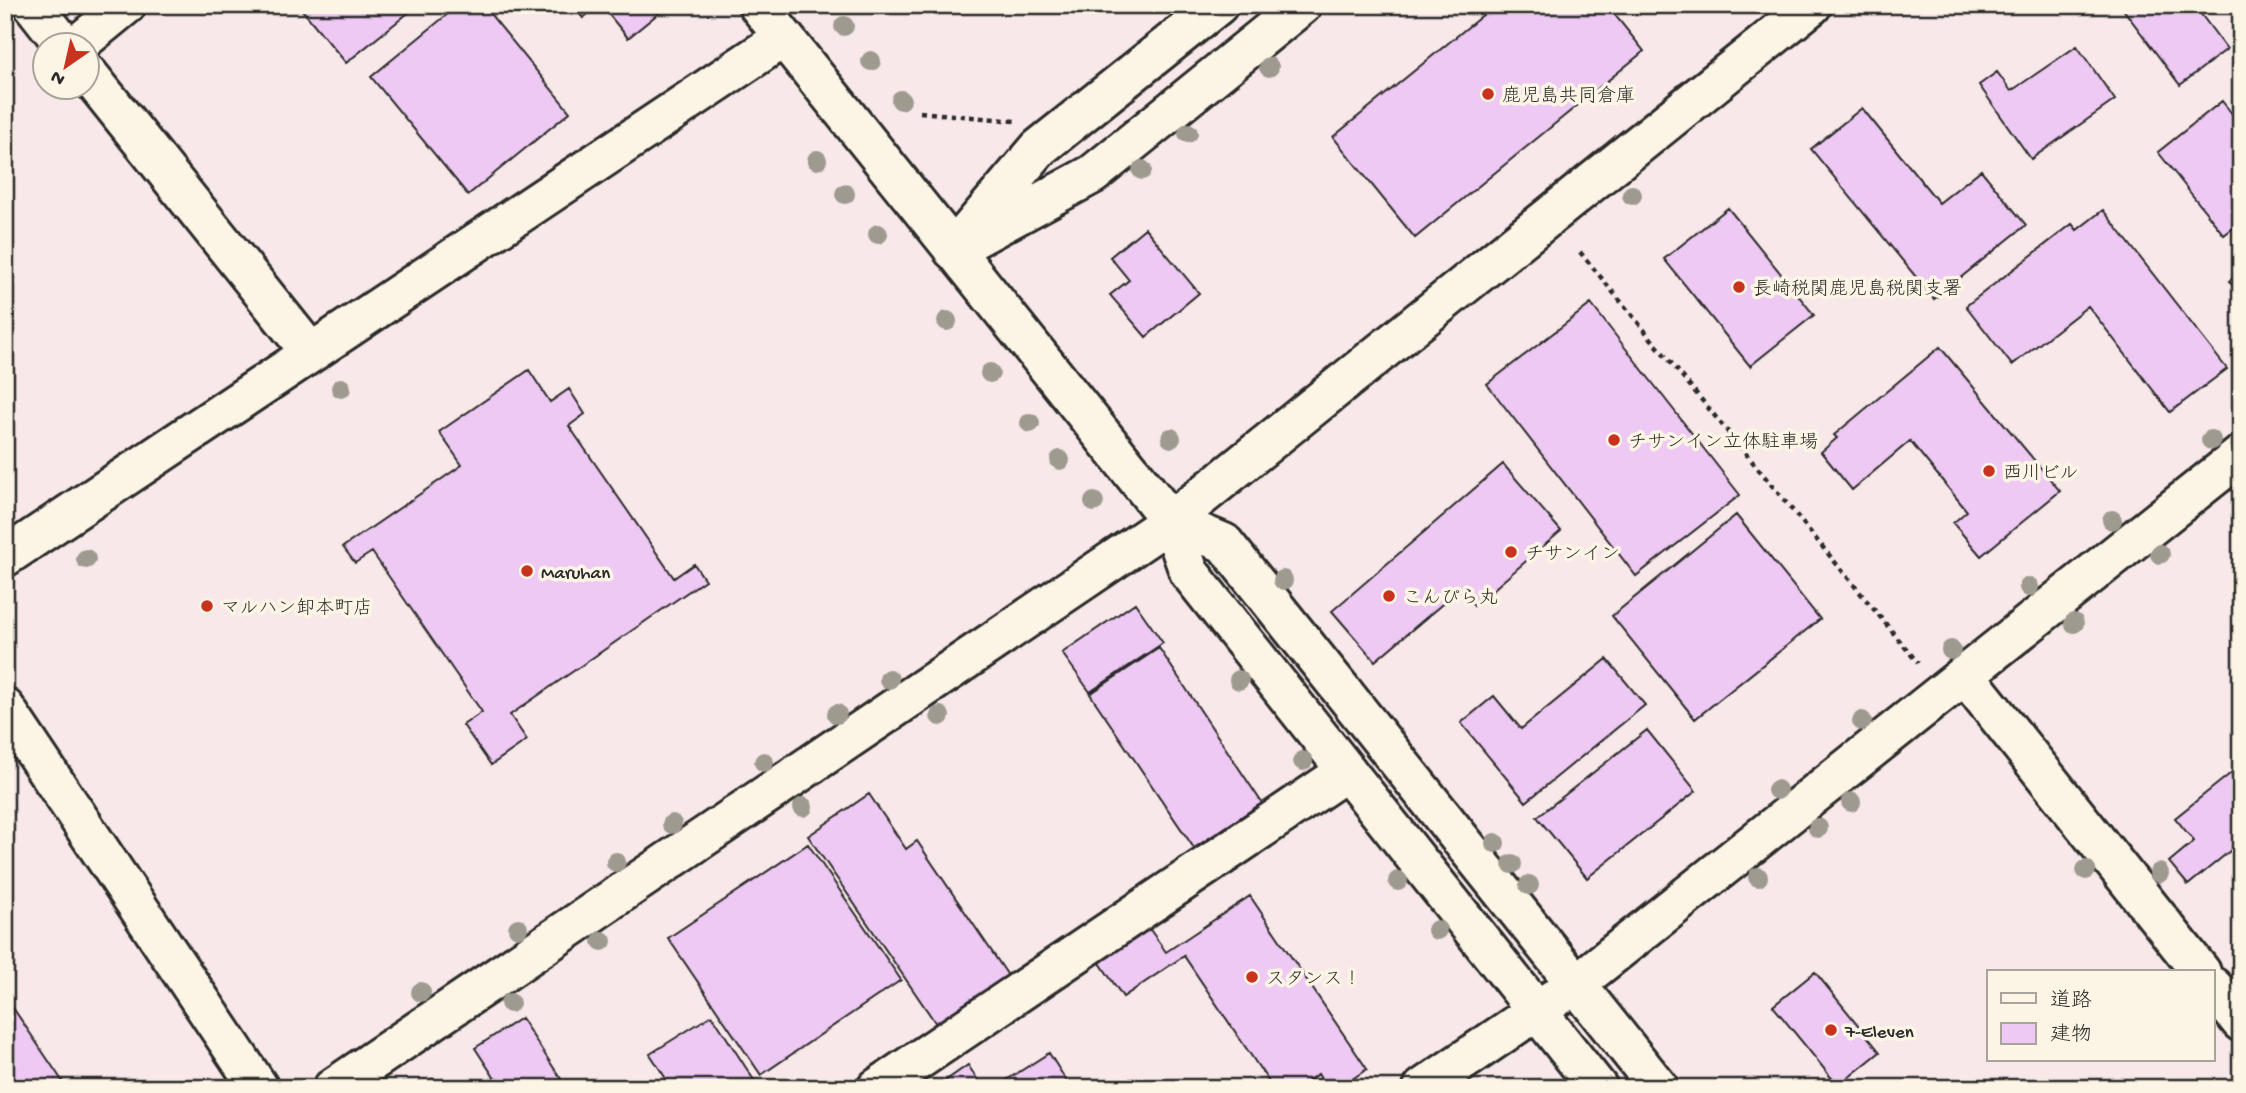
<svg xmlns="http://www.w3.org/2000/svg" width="2246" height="1093" font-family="'Gochi Hand','Klee One',sans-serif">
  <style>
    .building { fill: #eec9f3; stroke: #2b2b2b; stroke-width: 2 }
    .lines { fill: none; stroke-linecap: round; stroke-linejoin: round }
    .minor-casing { stroke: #2b2b2b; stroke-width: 44 }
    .path { stroke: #2b2b2b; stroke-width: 4.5; stroke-dasharray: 5 5; stroke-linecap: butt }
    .minor { stroke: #fcf5e5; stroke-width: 38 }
    .tree { fill: #9e9a90 }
    .poi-dot { fill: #c8321e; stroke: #fcf5e5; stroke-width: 2.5 }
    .labels { text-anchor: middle; stroke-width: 7; stroke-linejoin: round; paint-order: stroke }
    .poi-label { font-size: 19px; fill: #2b2b2b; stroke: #fcf5e5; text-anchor: start }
  </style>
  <rect width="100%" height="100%" fill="#f8e8e9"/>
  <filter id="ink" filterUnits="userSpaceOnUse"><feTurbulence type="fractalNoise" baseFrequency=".0143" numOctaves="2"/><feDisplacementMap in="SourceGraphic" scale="14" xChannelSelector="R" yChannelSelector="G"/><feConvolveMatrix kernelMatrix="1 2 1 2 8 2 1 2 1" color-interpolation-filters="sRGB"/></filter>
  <g filter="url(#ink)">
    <path class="building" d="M298 5H418L346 63Z
      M442 5H483L570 112 468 195 371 77 449 13Z
      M572 5H599L583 18Z
      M601 5H654L660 12 628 38Z
      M1495 5H1607L1644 51 1415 238 1333 137Z
      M2120 5H2194L2227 49 2180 85Z
      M2077 46 2115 100 2031 159 1979 85 1997 72 2011 91Z
      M2222 101 2241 125V222L2224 235 2158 152Z
      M1862 108 1939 203 1981 170 2026 225 1934 299 1811 149Z
      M1728 208 1814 315 1750 366 1664 259Z
      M2103 210 2227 369 2170 412 2088 306 2012 365 1966 306 2072 224 2077 230Z
      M1145 228 1199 293 1146 337 1110 295 1129 280 1110 257Z
      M2241 271V296L2229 281Z
      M1591 304 1740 495 1636 576 1487 384Z
      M1940 347 2060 491 1981 556 1953 523 1967 511 1910 441 1852 490 1821 452 1837 438 1834 435Z
      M529 370 550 402 569 389 585 414 569 426 674 578 694 564 705 580 510 715 527 740 491 765 463 725 482 712 372 552 355 563 343 547 462 465 439 432Z
      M1503 464 1561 531 1474 606 1460 589 1375 661 1332 611Z
      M1736 515 1820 619 1695 719 1612 616Z
      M1135 603 1163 643 1090 692 1062 653Z
      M1159 648 1262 803 1194 848 1090 694Z
      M1607 659 1645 705 1526 802 1461 723 1494 696 1521 729Z
      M1647 730 1696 791 1587 878 1537 817Z
      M2241 765V842L2188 885 2169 862 2194 841 2175 818Z
      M869 794 906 849 917 841 1011 980 939 1028 808 836Z
      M808 844 901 980 761 1075 668 938Z
      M1250 896 1367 1069 1339 1088H1327L1318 1074 1297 1088H1273L1184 956 1123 997 1096 957 1146 924 1166 952Z
      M1815 972 1880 1052 1838 1086 1773 1006Z
      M5 996 67 1088H5Z
      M712 1015 759 1088H693L690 1083 682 1088H672L650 1054Z
      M521 1018 563 1082 554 1088H501L475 1048Z
      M1049 1053 1071 1088H994Z
      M968 1065 983 1088H935Z
      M432 1079 437 1088H419Z"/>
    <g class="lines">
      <g class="minor-casing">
        <path id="minor" d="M33 5 65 46
          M758 5 1171 521 1189 572 1598 1088
          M76 46 126 5
          M88 74 311 353
          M968 232 1039 148 1218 5
          M953 250 1093 174 1302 5
          M1171 521 1224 543 1659 1088
          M5 557 783 38
          M1965 675 2201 972
          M5 708 259 1088
          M2213 987 2241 1022
          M333 1088 1171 521 1812 5
          M877 1088 1347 771
          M1423 1088 1576 984 2241 455"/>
      </g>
      <path class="path" d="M920 112 1015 121
        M1580 252 1918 663"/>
      <use href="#minor" class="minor"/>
    </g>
    <g class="tree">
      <circle cx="844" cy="26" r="10"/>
      <circle cx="871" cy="61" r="10"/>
      <circle cx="1269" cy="67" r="10"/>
      <circle cx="901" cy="100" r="10"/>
      <circle cx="1188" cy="133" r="10"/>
      <circle cx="817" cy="160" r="10"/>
      <circle cx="1142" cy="170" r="10"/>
      <circle cx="845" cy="194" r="10"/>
      <circle cx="1632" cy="195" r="10"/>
      <circle cx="878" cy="234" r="10"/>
      <circle cx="947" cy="321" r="10"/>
      <circle cx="990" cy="373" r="10"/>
      <circle cx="341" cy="388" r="10"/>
      <circle cx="1030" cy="423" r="10"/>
      <circle cx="1171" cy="438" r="10"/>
      <circle cx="2211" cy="440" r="10"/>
      <circle cx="1060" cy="460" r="10"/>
      <circle cx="1094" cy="502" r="10"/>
      <circle cx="2112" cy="520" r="10"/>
      <circle cx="2160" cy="554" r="10"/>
      <circle cx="86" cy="559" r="10"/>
      <circle cx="1283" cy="580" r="10"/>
      <circle cx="2029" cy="587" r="10"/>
      <circle cx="2074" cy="623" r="10"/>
      <circle cx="1951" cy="650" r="10"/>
      <circle cx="889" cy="679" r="10"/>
      <circle cx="1239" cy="680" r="10"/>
      <circle cx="837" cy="714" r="10"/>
      <circle cx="940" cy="716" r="10"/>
      <circle cx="1862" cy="721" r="10"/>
      <circle cx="1303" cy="761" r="10"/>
      <circle cx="764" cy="762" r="10"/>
      <circle cx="1777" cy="790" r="10"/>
      <circle cx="1851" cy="802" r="10"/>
      <circle cx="803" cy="807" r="10"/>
      <circle cx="672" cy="824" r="10"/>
      <circle cx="1818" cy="828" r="10"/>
      <circle cx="1495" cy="843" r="10"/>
      <circle cx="616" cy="862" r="10"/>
      <circle cx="1512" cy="864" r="10"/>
      <circle cx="2086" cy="870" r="10"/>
      <circle cx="2159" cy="873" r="10"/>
      <circle cx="1758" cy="877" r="10"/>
      <circle cx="1398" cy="881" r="10"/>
      <circle cx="1529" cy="885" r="10"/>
      <circle cx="518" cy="928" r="10"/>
      <circle cx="1437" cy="930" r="10"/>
      <circle cx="602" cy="941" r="10"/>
      <circle cx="421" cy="992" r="10"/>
      <circle cx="510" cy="1003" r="10"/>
    </g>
  </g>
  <g class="poi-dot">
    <circle cx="1488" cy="94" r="7"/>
    <circle cx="1739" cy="287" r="7"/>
    <circle cx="1614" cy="440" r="7"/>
    <circle cx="1989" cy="471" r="7"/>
    <circle cx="1511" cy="552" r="7"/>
    <circle cx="527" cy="571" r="7"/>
    <circle cx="1389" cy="596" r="7"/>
    <circle cx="207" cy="606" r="7"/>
    <circle cx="1252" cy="977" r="7"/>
    <circle cx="1831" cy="1030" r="7"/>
  </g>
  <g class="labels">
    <g class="poi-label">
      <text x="1502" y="101">鹿児島共同倉庫</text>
      <text x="1753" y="294">長崎税関鹿児島税関支署</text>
      <text x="1628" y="447">チサンイン立体駐車場</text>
      <text x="2003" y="478">西川ビル</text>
      <text x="1525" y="559">チサンイン</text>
      <text x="541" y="578">Maruhan</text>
      <text x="1403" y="603">こんぴら丸</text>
      <text x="221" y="613">マルハン卸本町店</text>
      <text x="1266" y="984">スタンス！</text>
      <text x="1845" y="1037">7-Eleven</text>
    </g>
  </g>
  <rect width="2246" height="1093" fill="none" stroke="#fcf5e5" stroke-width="28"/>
  <rect x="14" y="14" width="2218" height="1065" fill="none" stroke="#2b2b2b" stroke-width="2.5" filter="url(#ink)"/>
  <rect x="1987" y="970" width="228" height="91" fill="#fcf5e5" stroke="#a8a49b" stroke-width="2"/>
  <rect x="2001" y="993" width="35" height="10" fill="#fcf5e5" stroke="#a8a49b" stroke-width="2"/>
  <text x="2050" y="1006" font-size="21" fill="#2b2b2b">道路</text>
  <rect x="2001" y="1023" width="35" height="21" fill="#eec9f3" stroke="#a8a49b" stroke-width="2"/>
  <text x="2050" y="1040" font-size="21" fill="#2b2b2b">建物</text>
  <g transform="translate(66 66) rotate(214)"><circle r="33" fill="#fcf5e5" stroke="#a8a49b" stroke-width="2"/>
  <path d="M0-5L12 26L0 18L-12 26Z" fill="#c8321e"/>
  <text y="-10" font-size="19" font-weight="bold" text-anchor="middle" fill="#2b2b2b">N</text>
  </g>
</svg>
